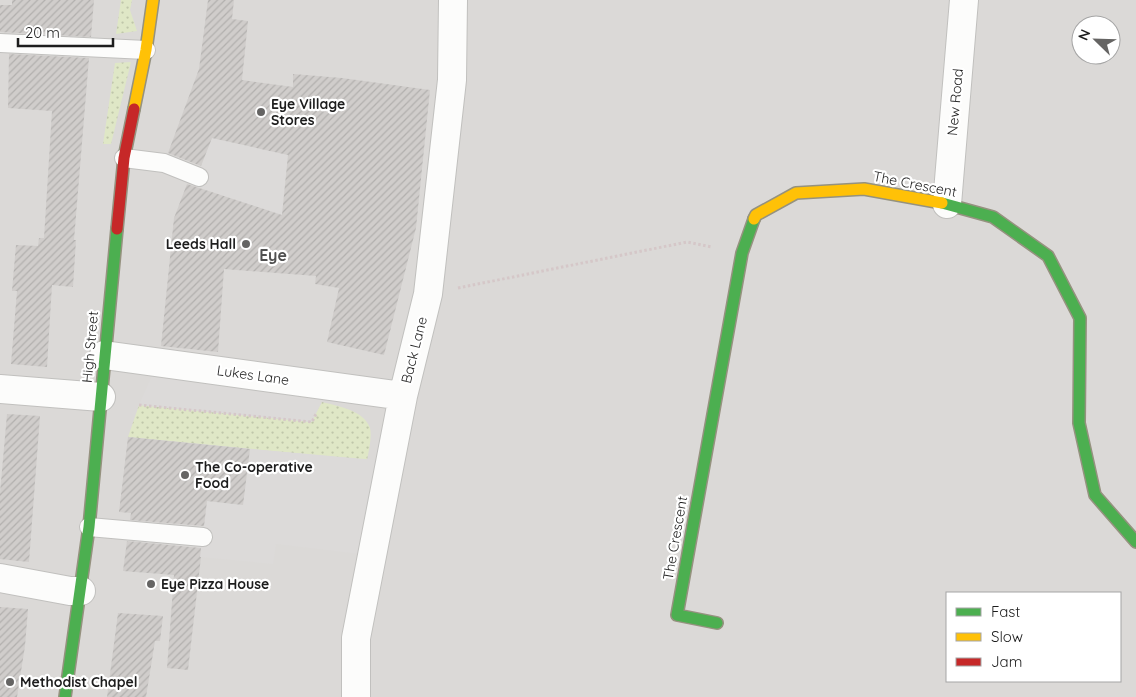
<svg xmlns="http://www.w3.org/2000/svg" width="1136" height="697" font-family="Quicksand,sans-serif">
  <style>
    .residential { fill: #dbd9d7; fill-rule: evenodd }
    .grass { fill: url(#grass-dots) }
    .parking { fill: #dcdad9 }
    .building { fill: url(#building-hatch) }
    .lines { fill: none; stroke-linecap: round; stroke-linejoin: round }
    .lane-casing { stroke: #c1c0be; stroke-width: 20 }
    .street-casing { stroke: #c1c0be; stroke-width: 30 }
    .fast-casing { stroke: #95927f; stroke-width: 14 }
    .slow-casing { stroke: #95927f; stroke-width: 14 }
    .jam-casing { stroke: #95927f; stroke-width: 14 }
    .path { stroke: #d5c7c8; stroke-width: 3; stroke-dasharray: 2.5 2.5; stroke-linecap: butt }
    .lane { stroke: #fcfcfb; stroke-width: 18 }
    .street { stroke: #fcfcfb; stroke-width: 28 }
    .fast { stroke: #4caf50; stroke-width: 11 }
    .slow { stroke: #ffc107; stroke-width: 11 }
    .jam { stroke: #c62828; stroke-width: 11 }
    .poi-dot { fill: #656463; stroke: #fff; stroke-width: 2 }
    .labels { text-anchor: middle; stroke-width: 4.5; stroke-linejoin: round; paint-order: stroke }
    .street-label { font-size: 14px; fill: #1d1d1d; stroke: #fff }
    .poi-label { font-size: 14px; font-weight: bold; fill: #1d1d1d; stroke: #fff; text-anchor: start }
    .quarter-label { font-size: 16px; font-weight: bold; fill: #505050; stroke: #fff }
  </style>
  <defs>
    <pattern id="grass-dots" width="8" height="8" patternUnits="userSpaceOnUse" patternTransform="scale(1.25)"><rect width="8" height="8" fill="#dfe7c6"/><path d="M2 2h.1M6 6h.1" fill="none" stroke="#bfc6aa" stroke-width="1.8" stroke-linecap="round"/></pattern>
    <pattern id="building-hatch" width="6" height="6" patternUnits="userSpaceOnUse" patternTransform="scale(1.25)"><rect width="6" height="6" fill="#d0cdcb"/><path d="M-1 1l2-2M0 6l6-6M5 7l2-2" fill="none" stroke="#b2b0ae"/></pattern>
  </defs>
  <rect width="100%" height="100%" fill="#ece9e6"/>
  <path class="residential" d="M0 0H1136V697H0ZM1081 25H1111V55H1081ZM947 593H1120V681H947Z"/>
  <path class="grass" d="M121 0H132L130 10 137 31 116 34Z
    M131 62 111 144H103L115 63Z
    M322 402C337 406 364 410 370 428 372 437 369 450 367 460L128 437 139 405 311 422Z"/>
  <path class="parking" d="M212 138 288 154 281 225 232 220 236 200 201 188 199 171Z
    M158 362 329 386 312 422 139 405Z
    M250 449 376 460 360 554 276 544 273 564 200 557 207 501 243 505Z"/>
  <path class="building" d="M12 0H94L91 37 0 32V5H12Z
    M208 0H234L232 19 248 21 242 80 293 87V74L342 78 430 90 416 228 384 355 327 342 339 288 315 284 316 276 224 269 218 352 161 346 174 218 187 184 282 215 288 155 212 138 201 166 168 153 199 69Z
    M9 54 89 58 74 240H76L73 287 52 285 47 367 11 364 17 291H12L16 245 38 246 39 238H44L52 111 8 108Z
    M7 414 40 416 29 562 0 559V493Z
    M128 437 250 449 243 505 207 501 204 526 130 520 131 513 119 512Z
    M127 541 201 548 200 557H201L188 670 167 668 174 575 123 571Z
    M0 607 28 609 25 646 17 697H0Z
    M118 613 163 616 160 641H155L146 697H107Z"/>
  <g class="lines">
    <g class="lane-casing">
      <path id="lane" d="M0 43 146 50
        M124 158 164 163 199 177
        M89 527 203 537"/>
    </g>
    <g class="street-casing">
      <path id="street" d="M947 204 964 0
        M104 355 403 396
        M0 389 101 397
        M0 578 70 591H81
        M356 697V638L403 396 428 294 452 80 453 0"/>
    </g>
    <g class="fast-casing">
      <path id="fast" d="M942 203 993 217 1048 256 1080 318 1079 423 1095 495 1136 542
        M717 623 677 615 742 253 754 219
        M65 697 89 527 117 229"/>
    </g>
    <g class="slow-casing">
      <path id="slow" d="M134 109 146 50 153 0
        M754 219 756 215 796 193 864 189 942 203"/>
    </g>
    <g class="jam-casing">
      <path id="jam" d="M117 229 124 158 134 109"/>
    </g>
    <path class="path" d="M458 288 687 242 712 247
      M139 405 312 422 316 414"/>
    <use href="#lane" class="lane"/>
    <use href="#street" class="street"/>
    <use href="#fast" class="fast"/>
    <use href="#slow" class="slow"/>
    <use href="#jam" class="jam"/>
  </g>
  <g class="poi-dot">
    <circle cx="261" cy="112" r="5"/>
    <circle cx="246" cy="244" r="5"/>
    <circle cx="185" cy="475" r="5"/>
    <circle cx="151" cy="584" r="5"/>
    <circle cx="10" cy="682" r="5"/>
  </g>
  <g class="labels">
    <g class="street-label">
      <text transform="translate(955 102) rotate(-85)" y="5">New Road</text>
      <text transform="translate(915 184) rotate(11)" y="5">The Crescent</text>
      <text transform="translate(90 347) rotate(-85)" y="5">High Street</text>
      <text transform="translate(414 350) rotate(-76)" y="5">Back Lane</text>
      <text transform="translate(253 375) rotate(8)" y="5">Lukes Lane</text>
      <text transform="translate(675 538) rotate(-80)" y="5">The Crescent</text>
    </g>
    <g class="poi-label">
      <text x="271" y="109">Eye Village<tspan x="271" dy="16">Stores</tspan></text>
      <text x="236" y="249" text-anchor="end">Leeds Hall</text>
      <text x="195" y="472">The Co-operative<tspan x="195" dy="16">Food</tspan></text>
      <text x="161" y="589">Eye Pizza House</text>
      <text x="20" y="687">Methodist Chapel</text>
    </g>
    <g class="quarter-label">
      <text x="273" y="261">Eye</text>
    </g>
  </g>
  <rect x="946" y="592" width="175" height="90" fill="#ffffff" stroke="#a5a5a5"/>
  <rect x="956" y="608" width="25" height="8" fill="#4caf50" stroke="#a5a5a5"/>
  <text x="991" y="617" font-size="15" fill="#1d1d1d">Fast</text>
  <rect x="956" y="633" width="25" height="8" fill="#ffc107" stroke="#a5a5a5"/>
  <text x="991" y="642" font-size="15" fill="#1d1d1d">Slow</text>
  <rect x="956" y="658" width="25" height="8" fill="#c62828" stroke="#a5a5a5"/>
  <text x="991" y="667" font-size="15" fill="#1d1d1d">Jam</text>
  <g transform="translate(1096 40) rotate(293)"><circle r="24" fill="#ffffff" stroke="#a5a5a5"/>
  <path d="M0-4L9 19L0 12L-9 19Z" fill="#656463"/>
  <text y="-8" font-size="14" font-weight="bold" text-anchor="middle" fill="#1d1d1d">N</text>
  </g>
  <path d="M18 38v8h95v-8" fill="none" stroke="#1d1d1d" stroke-width="2.5"/>
  <text x="25" y="38" font-size="15" fill="#1d1d1d" stroke="#ffffff" stroke-width="4" paint-order="stroke">20 m</text>
</svg>
